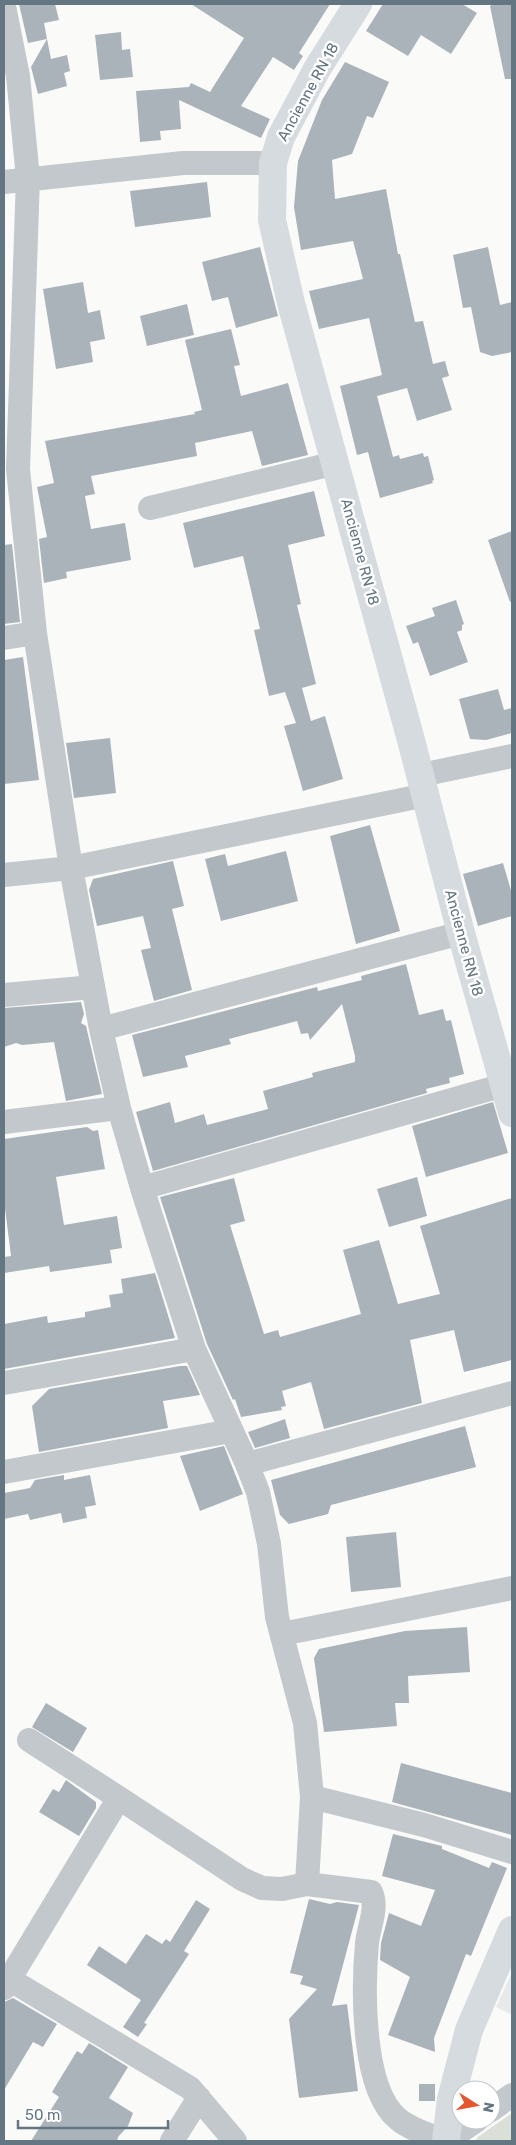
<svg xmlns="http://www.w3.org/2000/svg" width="516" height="2145" font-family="Rubik,sans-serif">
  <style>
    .built { fill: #e8e9e9 }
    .green { fill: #dadfd7 }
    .building { fill: #aab3b9 }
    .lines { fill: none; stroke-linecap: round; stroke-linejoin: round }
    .minor { stroke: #c3c8cc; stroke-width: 24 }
    .secondary { stroke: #d6dbdf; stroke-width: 28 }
    .labels { text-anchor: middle; stroke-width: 5; stroke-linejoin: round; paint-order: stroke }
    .street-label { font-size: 15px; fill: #657683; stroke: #fff }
  </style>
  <rect width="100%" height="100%" fill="#fafaf8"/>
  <path class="built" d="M512 1972V2015L496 2007Z"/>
  <path class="green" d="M512 2113V2141H475L479 2136Z"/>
  <path class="building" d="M19 4H55L59 20 44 23 47 39 28 43Z
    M191 4H330L299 53 303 56 294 70 273 57 241 106 270 119 261 138 179 100 181 129 160 131 161 140 140 142 136 91 189 87 191 83 210 92 244 38Z
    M383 4H462L477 13 451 54 421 35 408 56 366 31Z
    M493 4H512V79H505L490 6Z
    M121 32 122 50 130 49 133 77 100 80 95 35Z
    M47 39 51 59 67 55 70 71 64 73 67 86 38 94 31 67Z
    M345 62 389 82 373 118 367 116 352 154 332 160 335 199 386 189 398 254H400L415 322 423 321 433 364 445 361 449 376 442 378 452 410 417 421 407 388 377 396 393 457 399 455 400 459 423 453 424 457 428 456 434 480 432 481 433 483 380 498 368 452 357 455 340 386 382 375 369 318 319 329 309 291 363 279 353 241 301 250 294 207 298 161 322 100Z
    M207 182 211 217 135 227 130 191Z
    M260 247 278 316 236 328 228 297 212 301 202 262Z
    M488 247 500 305 512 302V352L492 356 480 352 471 307 463 308 453 255Z
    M83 282 88 313 100 310 105 339 90 342 93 362 56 369 43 289Z
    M187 304 194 335 147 346 140 316Z
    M231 329 240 365 234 366 241 396 288 383 308 455 262 466 252 431 195 443 197 456 91 476 95 494 85 496 91 529 125 523 131 560 66 572 67 578 44 583 39 539 47 537 37 487 54 483 45 441 195 414 194 412 202 410 185 340Z
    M314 491 325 536 288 545 301 604 297 605 316 684 302 688 311 721 325 716 343 779 303 791 284 726 296 723 285 692 269 696 254 630 260 629 243 556 194 568 183 523Z
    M512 531V601L510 602 488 540Z
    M12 544 20 622 4 624V545Z
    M456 600 464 624 462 625V630L457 632 468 662 430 676 418 642 413 644 406 626 435 616 432 608Z
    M23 657 39 780 4 784V660Z
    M498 689 504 710 512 708V733L486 740 470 739 459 699Z
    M110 738 116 793 74 798 66 743Z
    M370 825 400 931 356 944 330 836Z
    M286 851 298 901 221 921 205 859 225 854 228 866Z
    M173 861 184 906 172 909 192 990 154 1001 141 950 151 948 143 916 97 926 89 890 93 879Z
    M503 863 512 894V916L478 926 463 874Z
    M406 964 419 1015 443 1009 446 1021 451 1020 464 1074 449 1078 450 1083 426 1089 427 1093 153 1171 136 1112 170 1102 175 1123 204 1114 207 1125 268 1109 263 1091 313 1077 312 1073 355 1062V1056L342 1004 310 1040 308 1033 301 1034 297 1021 229 1039 231 1044 185 1056 188 1067 143 1077 132 1035 317 987 318 991 362 980 361 976Z
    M81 1002 84 1014 81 1023 86 1026 102 1094 66 1101 54 1042 22 1045 16 1043 4 1047V1008Z
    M493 1102 508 1153 426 1177 412 1126Z
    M87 1127 93 1131 98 1130 105 1169 56 1177 64 1225 117 1216 122 1248 110 1250 112 1263 50 1272 49 1266 4 1273V1257L11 1256 4 1200V1139Z
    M417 1177 427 1216 389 1227 377 1189Z
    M234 1178 245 1221 230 1225 264 1334 278 1330 280 1337 361 1314 343 1250 379 1240 398 1304 440 1294 420 1226 512 1198V1360L464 1372 454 1330 410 1340 422 1403 324 1429 311 1382 282 1391 286 1406 281 1407 282 1410 241 1417 235 1399 233 1400 207 1344 160 1197Z
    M155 1273 175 1338 4 1369V1324L47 1316 48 1323 85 1317V1312L111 1307 109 1295 123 1293 121 1279Z
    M180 1366H187L200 1395 163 1401 168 1428 39 1452 32 1406 49 1389Z
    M285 1419 290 1438 255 1448 248 1432Z
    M465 1426 476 1467 331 1505 328 1514 289 1524 280 1515 271 1480Z
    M224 1446 243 1494 200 1511 180 1456Z
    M64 1475V1480L90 1475 96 1505 85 1507 87 1518 63 1523 61 1513 30 1520 28 1514 4 1519V1493L30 1488 35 1480Z
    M396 1532 401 1587 351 1592 346 1537Z
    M467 1627 470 1672 408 1676 409 1703H395L397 1726 324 1732 314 1658 319 1649 405 1631Z
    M46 1703 87 1728 73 1752 32 1727Z
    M401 1763 512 1793V1835L392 1802Z
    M66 1780 96 1802V1808L79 1836 39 1812 53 1789 59 1792Z
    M393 1834 442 1846V1849L489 1868 492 1862 507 1868 471 1956 466 1954 434 2038 435 2052 388 2035 410 1977 380 1960 381 1943 389 1913 421 1926 435 1890 382 1876Z
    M309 1899 330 1904 337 1902 359 1905 332 2006 347 2004 358 2091 299 2098 289 2019 317 1989 300 1984 303 1976 290 1973Z
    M196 1900 210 1909 184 1951 189 1954 144 2023 147 2024 138 2037 123 2027 141 2000 87 1965 99 1946 126 1964 146 1934 162 1944 166 1939 170 1942Z
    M13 1998 57 2024 43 2047 33 2042 4 2090V2002Z
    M89 2043 128 2067 109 2098 133 2113 128 2126 118 2137 117 2141H31L59 2097 52 2092 77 2051 82 2054Z
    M419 2084H435V2101H419Z"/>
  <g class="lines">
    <path class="minor" d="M4 6 18 76 28 178 18 469 35 633 71 868 101 1029 119 1108 142 1188 194 1349 247 1464 258 1492 269 1544 277 1617 305 1723 312 1797 307 1884
      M4 182 183 163H273
      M150 508 336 463
      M4 638 35 633
      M421 775 512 756
      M4 875 71 868 426 795
      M4 995 93 987
      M101 1029 461 933
      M4 1122 119 1108
      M142 1188 504 1085
      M4 1383 194 1349
      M247 1464 512 1393
      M4 1472 231 1431
      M282 1634 512 1588
      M29 1740 119 1798
      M312 1797 424 1825 512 1852
      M9 1979 190 2088 235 2141
      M4 1988 119 1798 242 1879 262 1888 282 1889 307 1884 371 1892C378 1908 369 1926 367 1943 363 1987 361 2089 398 2119 411 2130 430 2135 446 2141
      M491 2110 512 2095
      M172 2141 199 2098
      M446 2141 477 2120"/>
    <path class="secondary" d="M358 4 317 69 281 137 273 163 272 220 291 303 411 740 461 933 512 1113
      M446 2141 451 2099 469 2030 512 1930"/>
  </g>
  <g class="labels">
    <g class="street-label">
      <text transform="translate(308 92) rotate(-61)" y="5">Ancienne RN 18</text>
      <text transform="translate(360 552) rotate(75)" y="5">Ancienne RN 18</text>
      <text transform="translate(464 943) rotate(75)" y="5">Ancienne RN 18</text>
    </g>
  </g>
  <rect width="516" height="2145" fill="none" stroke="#657683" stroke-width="10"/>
  <g transform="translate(476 2105) rotate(101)"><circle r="24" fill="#ffffff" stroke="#c1c8cd"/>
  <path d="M0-4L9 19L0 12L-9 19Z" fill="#e4572e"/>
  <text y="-8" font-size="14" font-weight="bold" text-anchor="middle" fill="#657683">N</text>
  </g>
  <path d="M18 2120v8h150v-8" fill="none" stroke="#657683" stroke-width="2.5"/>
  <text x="25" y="2120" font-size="15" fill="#657683" stroke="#ffffff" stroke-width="4" paint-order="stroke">50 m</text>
</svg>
